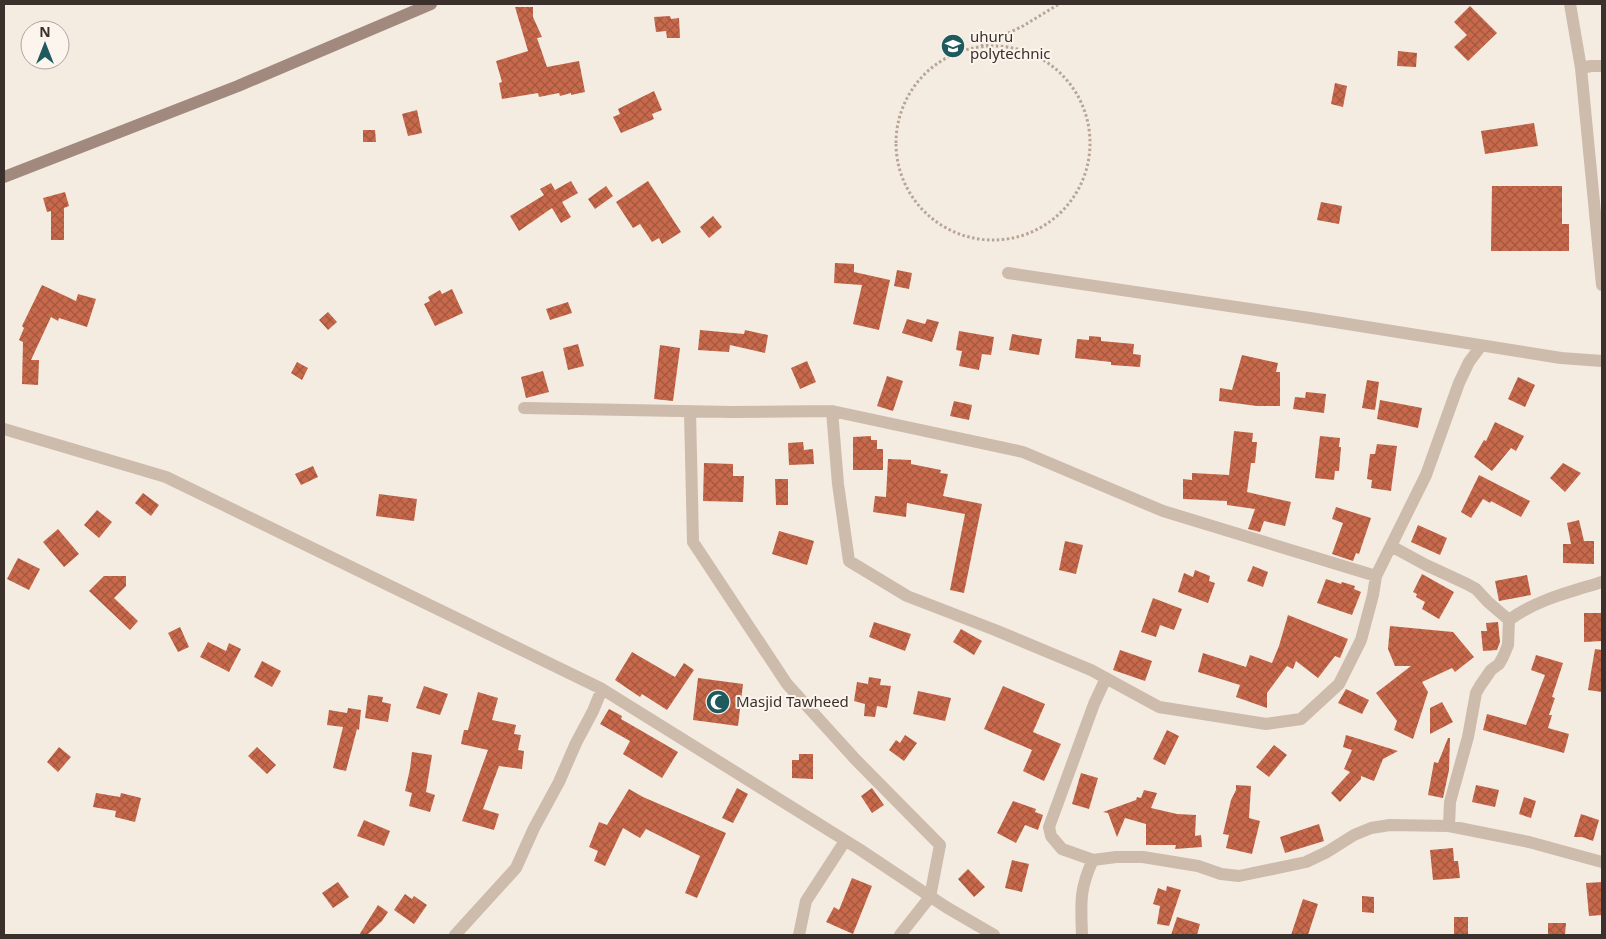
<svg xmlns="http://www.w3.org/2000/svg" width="1606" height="939" font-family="'Noto Sans',sans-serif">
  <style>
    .building { fill: url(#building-cross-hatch) }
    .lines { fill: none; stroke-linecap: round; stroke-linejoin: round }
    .path { stroke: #b9a596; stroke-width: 3; stroke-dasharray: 2.5 2.5; stroke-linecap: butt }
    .street { stroke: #cdbbac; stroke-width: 12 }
    .secondary { stroke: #a18a7d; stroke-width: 12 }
    .labels { text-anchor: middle; stroke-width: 4; stroke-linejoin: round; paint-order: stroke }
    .poi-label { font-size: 15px; fill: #3b302b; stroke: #fbf5ee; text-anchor: start }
  </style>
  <defs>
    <pattern id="building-cross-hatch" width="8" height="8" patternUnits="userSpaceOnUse" patternTransform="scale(1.25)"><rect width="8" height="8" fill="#c8694b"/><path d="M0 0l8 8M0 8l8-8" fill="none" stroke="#a4573f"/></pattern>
  </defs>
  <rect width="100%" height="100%" fill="#f4ebe1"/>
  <path class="building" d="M1470 6 1497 33 1468 61 1454 47 1467 35 1454 22Z
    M515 7H533V17L542 37 537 38 547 67 579 61 585 92 571 95V93L560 96 559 93 539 97 538 93 502 99 499 83 502 82 496 61 528 51Z
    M670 16 671 19 679 18 680 38H667L666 31 656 32 654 17Z
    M1398 51 1417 53 1416 67 1397 66Z
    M1335 83 1347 86 1343 107 1331 104Z
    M654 91 662 110 652 114 654 119 621 133 613 117 620 114 618 109Z
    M417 110 422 133 408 136 402 114Z
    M1534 123 1538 146 1485 154 1481 131Z
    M363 130H375L376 142H363Z
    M571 181 578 193 562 202 571 217 561 223 552 208 519 231 510 216 544 195 540 189 551 183 555 190Z
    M648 181 681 232 662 244 659 238 652 242 640 224 633 228 616 202Z
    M606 186 613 196 595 209 588 199Z
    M1492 186H1562V224H1569V251H1491Z
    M65 192 69 206 64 208V240H51V211L47 212 43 198Z
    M1321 202 1342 206 1339 224 1317 220Z
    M713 216 722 227 709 238 700 227Z
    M835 263 854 264V272L890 280 879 330 853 324 862 285 834 283Z
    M897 270 912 273 909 289 894 286Z
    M42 285 76 301 78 294 96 299 87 327 59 318 58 321 51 317 31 360H39L38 385 22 384 23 342 19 340 24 328 22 326Z
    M452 289 463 313 435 326 424 304 430 301 428 297 440 290 442 294Z
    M568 302 572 313 550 320 546 309Z
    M328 312 337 322 328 330 319 320Z
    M907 319 925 324 927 319 939 322 932 342 902 333Z
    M700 330 744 334 745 330 768 335 765 353 730 345 729 352 698 350Z
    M959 331 994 337 991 355 982 354 979 370 959 366 962 351 956 350Z
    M1012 334 1042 339 1039 355 1009 350Z
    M1089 336 1101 337V341L1134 344 1133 354 1141 355 1140 367 1111 365V362L1075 358 1077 339 1089 340Z
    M578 344 584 366 568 370 563 348Z
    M660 345 680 348 673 401 654 399Z
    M1242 355 1278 363 1276 372H1280V406H1257L1219 401 1220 388 1232 390Z
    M807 361 816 382 800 389 791 368Z
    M297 362 308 368 302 380 291 373Z
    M543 371 549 392 526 398 521 377Z
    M887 376 903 381 893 411 877 406Z
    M1518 377 1535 385 1525 407 1508 399Z
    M1367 380 1379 382 1375 410 1362 408Z
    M1306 392 1326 394 1324 413 1293 409 1295 397 1305 398Z
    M1380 400 1422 408 1418 428 1377 419Z
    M954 401 972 405 969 420 950 416Z
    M1495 422 1524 436 1516 451 1511 448 1492 471 1474 457 1484 440 1486 441Z
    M1234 431 1253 433 1252 442H1257L1255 463H1251L1247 492 1291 502 1285 526 1264 521 1260 532 1248 529 1255 509 1227 505V501L1183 499V479L1192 480V473L1229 475Z
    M871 436V440H877V449H883V470H853V437Z
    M1320 436 1340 438 1339 447H1341L1339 471H1335L1334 480 1315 478Z
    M803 442 804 450 813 449 814 464 789 465 788 443Z
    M1377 444 1397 446 1391 491 1371 488 1372 480 1367 479 1370 454H1375Z
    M888 459 911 460V464L941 470 940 473 948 474 943 496 982 504 964 593 950 590 965 514 907 503 906 517 873 512 875 496 886 497Z
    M704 463 733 464V476H744L743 502 703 501Z
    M1563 463 1581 473 1565 492 1550 478Z
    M313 466 318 477 301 485 295 474Z
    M1479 475 1530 501 1521 517 1491 501 1490 503 1483 499 1471 518 1461 512Z
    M775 479H788V505H776Z
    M143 493 159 505 151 516 135 503Z
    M379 494 417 499 414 521 376 516Z
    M1336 507 1371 518 1359 554 1356 553 1353 561 1332 554 1343 523 1332 519Z
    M97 510 112 522 99 538 84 525Z
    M1579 520 1584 541H1594V564L1563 563V544H1571L1567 523Z
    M1418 525 1447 538 1440 555 1411 542Z
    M58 529 79 554 64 567 43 542Z
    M779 531 814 541 807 565 772 554Z
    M1065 541 1083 545 1076 574 1059 570Z
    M18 558 40 569 29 590 7 579Z
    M1253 566 1268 572 1263 587 1247 581Z
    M1195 570 1210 576 1209 581 1215 583 1208 603 1178 592 1184 573 1193 577Z
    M1422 574 1454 592 1439 619 1422 609 1425 602 1416 597 1417 594 1413 592Z
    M1527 575 1531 595 1499 601 1495 581Z
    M104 576H126V586L114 598 138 621 130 630 89 591Z
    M1326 579 1341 584 1342 582 1355 586 1354 589 1361 592 1352 615 1317 603Z
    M1153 598 1182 609 1174 630 1160 625 1156 637 1141 632Z
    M1584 613H1602V641L1584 642Z
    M1288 615 1348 639 1340 658 1335 656 1318 678 1296 661 1293 669 1287 666 1267 693V708L1236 697 1240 685 1198 672 1203 653 1246 667 1250 655 1272 663 1279 646Z
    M874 622 911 634 905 651 869 637Z
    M1498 622 1500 642 1497 650 1483 651 1481 631H1487L1486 623Z
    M1390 626 1453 632 1474 657 1455 672 1452 668 1422 682 1428 692 1413 739 1394 730 1397 721 1376 693 1411 666H1395L1388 649Z
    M180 627 189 647 178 652 168 633Z
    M961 629 982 641 974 655 953 642Z
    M208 642 226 651 229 643 241 649 229 672 200 657Z
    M1595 649 1602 650V692L1588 690Z
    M1120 650 1152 661 1145 681 1113 670Z
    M632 652 675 677 684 663 694 670 667 710 642 694 640 697 615 680Z
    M1536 655 1563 663 1552 697 1555 698 1549 715H1552L1548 728 1569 734 1564 753 1483 730 1487 714 1526 725 1545 675 1531 670Z
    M262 661 281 671 272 687 254 677Z
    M869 677 881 679 880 685 891 686 887 708 877 706 875 717 864 716 865 704 854 701 857 682 868 684Z
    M698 678 743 684 738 726 693 720Z
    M424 686 448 694 440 715 416 708Z
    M1003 686 1045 704 1033 732 1061 744 1044 781 1023 771 1032 750 984 729Z
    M1346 689 1369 700 1362 714 1338 703Z
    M918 691 951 698 945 721 913 714Z
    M478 692 498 698 492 720 516 725 514 734 521 735 518 750 524 751 522 769 499 766 483 809 499 814 494 830 462 821 488 750 461 744 464 730H468Z
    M368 695 383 697 382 702 391 704 388 722 365 718Z
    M1442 702 1453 722 1430 734V708Z
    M348 708 361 710 359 730 357 729 346 771 333 768 343 727 327 725 329 710 347 713Z
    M609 709 622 716 621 719 678 752 662 778 623 754 630 741 600 724Z
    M1167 730 1179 736 1165 765 1153 759Z
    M905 735 917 743 904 761 889 750 896 740 900 743Z
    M1346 735 1398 751 1383 759 1374 781 1361 776V779L1340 802 1331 793 1350 772 1344 769 1352 750 1343 747Z
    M1448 738H1450L1449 770 1443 798 1428 795 1434 762 1438 763Z
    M1274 745 1287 755 1269 777 1256 767Z
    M59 747 71 757 58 772 47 762Z
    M257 747 276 765 267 774 248 756Z
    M412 752 432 755 426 792 435 795 430 812 409 806 412 793 405 791 410 769Z
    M799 754H813V779L792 778V760H799Z
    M1081 773 1098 778 1089 809 1072 804Z
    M1236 785 1251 786 1249 818 1260 821 1252 854 1226 848 1229 835 1223 834 1231 800 1236 790Z
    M1476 785 1499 790 1495 807 1472 802Z
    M737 788 748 794 733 823 722 818Z
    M872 788 884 805 872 813 861 796Z
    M629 789 643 797 726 833 697 898 685 893 700 856 646 829 640 838 623 828 605 866 594 861 598 851 589 847 599 822 607 825Z
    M1144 790 1157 793 1151 808 1177 814 1196 815 1195 836 1201 835 1202 847 1175 849 1176 845H1146V824L1125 818 1117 837 1108 813 1103 812 1136 800 1137 797 1141 798Z
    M96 793 120 797 121 793 141 798 135 822 115 817 116 811 93 807Z
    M1524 797 1536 801 1531 818 1519 814Z
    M1013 801 1036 809 1035 812 1043 815 1038 830 1025 825 1016 843 997 833Z
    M1581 814 1599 820 1593 841 1582 837H1574Z
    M364 820 390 831 384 846 357 836Z
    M1319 824 1324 841 1285 853 1280 837Z
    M1453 848 1454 861H1458L1460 878 1433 880 1430 850Z
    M1012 860 1029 864 1022 892 1005 888Z
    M968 869 985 887 974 897 958 879Z
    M852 878 872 886 853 934 826 922 834 907 839 910Z
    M338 882 349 897 333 908 322 893Z
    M1602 882V915L1589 916 1586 883Z
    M1167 886 1181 890 1169 926 1157 924 1160 906 1153 904 1158 888 1166 891Z
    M405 894 412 899 414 896 427 905 414 924 394 910Z
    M1362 896 1374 897V913L1362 912Z
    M1303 899 1318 904 1308 935H1291Z
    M378 905 388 912 382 921 367 935H359Z
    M1177 917 1200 924 1197 935H1171Z
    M1454 917H1468V935H1454Z
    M1548 923H1566L1565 935H1548Z"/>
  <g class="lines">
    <path class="path" d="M896 143a97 97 0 1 1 194 0a97 97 0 1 1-194 0Z
      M981 46 1023 26 1059 4"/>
    <path class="street" d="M1570 4 1581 68 1602 285
      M1581 68 1591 66H1602
      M1008 273 1310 318 1561 358 1602 361
      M524 408 731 412 832 411 1023 452 1163 511 1376 576
      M832 411 838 484 849 561 907 596 995 630 1091 670 1159 707 1266 724 1301 719 1339 684 1361 640 1373 595 1376 576 1426 475 1459 383 1469 362 1481 346
      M690 412 693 542 787 684 856 760 940 845 930 897 900 935
      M4 429 166 477 602 689 859 849 946 907 994 935
      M1391 546 1426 565 1467 584 1476 589 1488 602 1509 620 1508 645 1503 657 1499 664 1491 670 1480 686 1476 693 1468 737 1450 802 1449 826
      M1509 620C1536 600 1570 592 1602 582
      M1106 678 1094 704 1049 827 1051 836 1062 849 1093 860 1116 857H1143L1198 866 1221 874 1239 876 1306 862 1327 852 1354 835 1371 828 1390 825 1449 826 1529 842 1602 862
      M455 935 516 868 534 828 559 782 576 743 593 711 602 689
      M799 935 806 901 845 841
      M1082 935C1081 904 1079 889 1093 860"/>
    <path class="secondary" d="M4 177 238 86 431 4"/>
  </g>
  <defs>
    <g id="school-disc" transform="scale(1.25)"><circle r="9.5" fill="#1f5a5e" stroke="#fbf5ee"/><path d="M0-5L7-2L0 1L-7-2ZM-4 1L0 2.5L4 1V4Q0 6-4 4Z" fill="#fff"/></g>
    <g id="mosque-disc" transform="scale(1.25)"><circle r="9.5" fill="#1f5a5e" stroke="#fbf5ee"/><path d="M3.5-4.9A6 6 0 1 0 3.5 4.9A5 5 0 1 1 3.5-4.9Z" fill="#fff"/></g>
  </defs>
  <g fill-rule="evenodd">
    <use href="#school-disc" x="953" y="46"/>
    <use href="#mosque-disc" x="718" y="702"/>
  </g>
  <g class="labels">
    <g class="poi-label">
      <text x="970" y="42">uhuru<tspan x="970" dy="17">polytechnic</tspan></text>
      <text x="736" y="707">Masjid Tawheed</text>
    </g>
  </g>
  <rect width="1606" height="939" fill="none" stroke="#3b302b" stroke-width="10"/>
  <g transform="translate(45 45)"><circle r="24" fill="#fbf5ee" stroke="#aea6a0"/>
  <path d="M0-4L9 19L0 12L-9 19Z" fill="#1f5a5e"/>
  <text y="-8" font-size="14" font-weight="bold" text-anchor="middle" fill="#3b302b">N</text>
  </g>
</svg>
